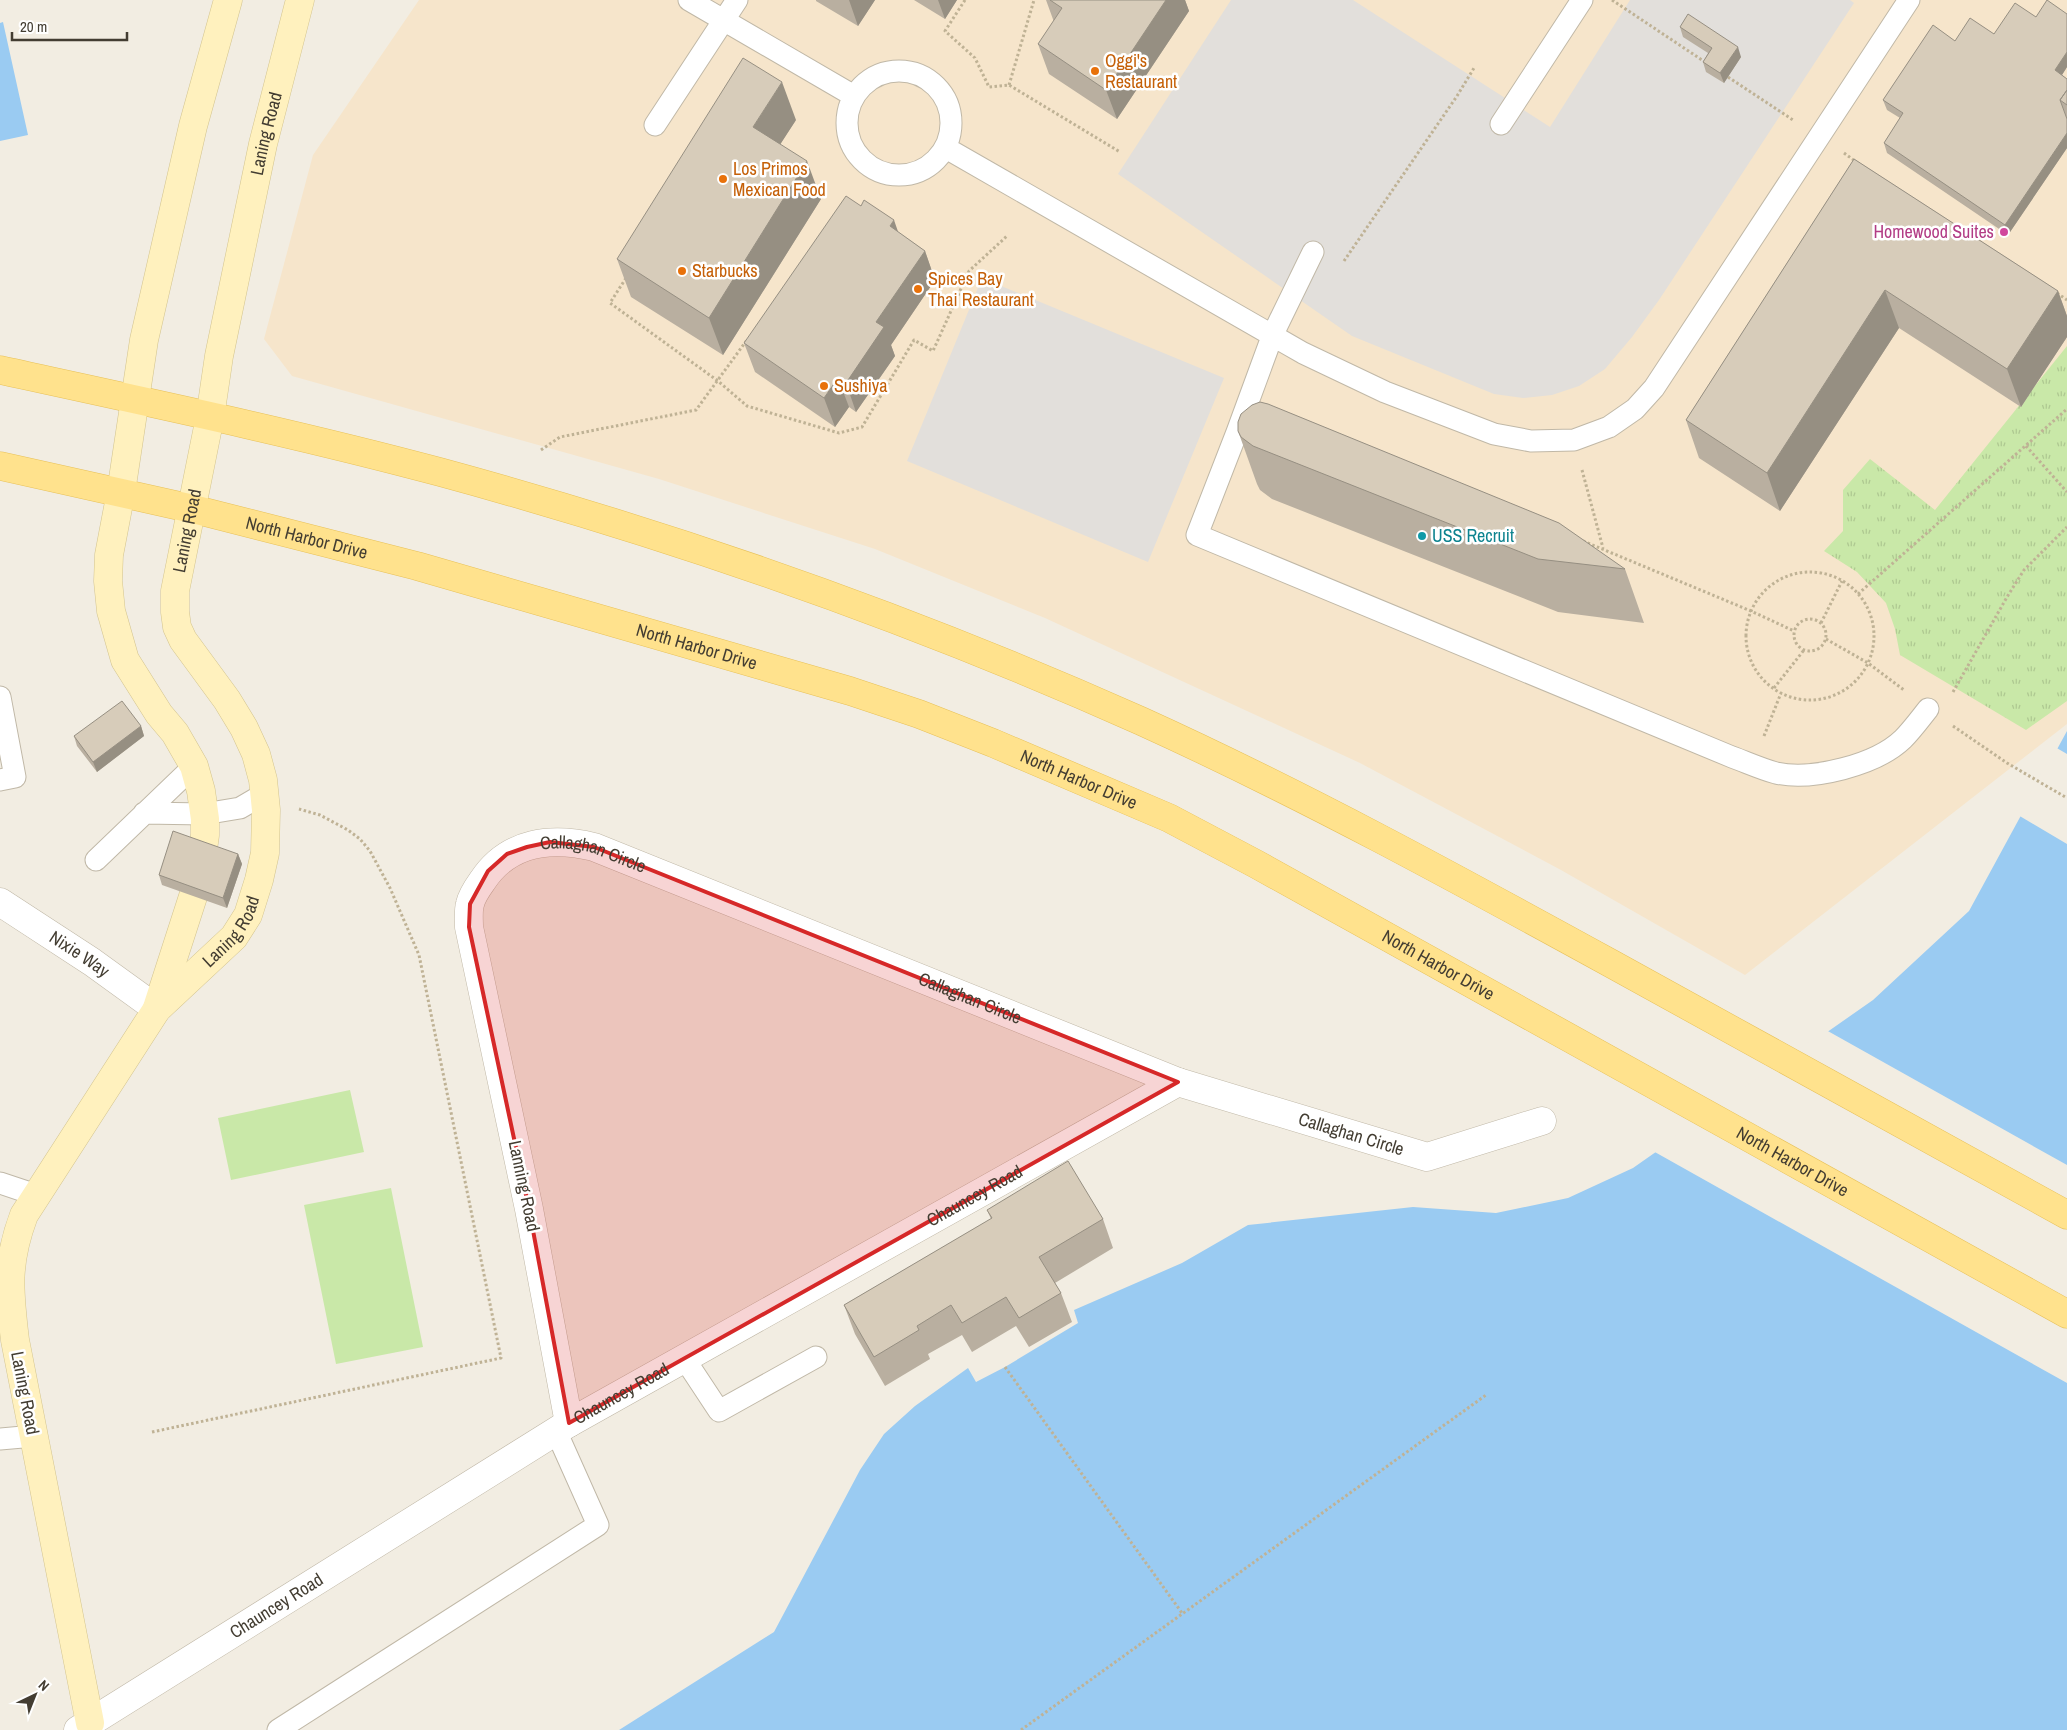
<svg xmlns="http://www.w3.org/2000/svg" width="2067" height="1730" font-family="'Archivo Narrow',sans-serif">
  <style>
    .commercial { fill: #f6e5cb }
    .green { fill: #c9e8a8 }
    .park { fill: url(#park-tufts) }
    .parking { fill: #e2dfdb }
    .water { fill: #9acbf2 }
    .pier { fill: #f2ede2 }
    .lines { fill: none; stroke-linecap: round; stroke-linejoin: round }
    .lane-casing { stroke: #c0b8a7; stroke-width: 23 }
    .street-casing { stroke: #c0b8a7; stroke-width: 29 }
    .secondary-casing { stroke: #d3c48f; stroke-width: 29 }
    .primary-casing { stroke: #e7c15a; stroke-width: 29 }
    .path { stroke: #bfb295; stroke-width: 3; stroke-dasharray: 2.5 2.5; stroke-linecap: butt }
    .lane { stroke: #fff; stroke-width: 21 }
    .street { stroke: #fff; stroke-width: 28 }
    .secondary { stroke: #fff1be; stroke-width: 28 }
    .primary { stroke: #ffe28d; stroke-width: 28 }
    .wall { fill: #b9afa0 }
    .shaded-wall { fill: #968f82 }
    .building { fill: #d7ccba; stroke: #968f82 }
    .marked { fill: #d62828; fill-opacity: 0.2; stroke: #d62828; stroke-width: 4; stroke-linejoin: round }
    .food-dot { fill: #e8710a; stroke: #fff; stroke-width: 2 }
    .hotel-dot { fill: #d1479c; stroke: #fff; stroke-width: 2 }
    .culture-dot { fill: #0f9aa8; stroke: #fff; stroke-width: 2 }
    .labels { text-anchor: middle; stroke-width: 5; stroke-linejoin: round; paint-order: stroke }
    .food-label { font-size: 18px; fill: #c56008; stroke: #fff; text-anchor: start }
    .street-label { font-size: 18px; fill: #433d32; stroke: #fff }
    .hotel-label { font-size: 18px; fill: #b23c85; stroke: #fff; text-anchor: end }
    .culture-label { font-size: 18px; fill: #0d838f; stroke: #fff; text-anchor: start }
  </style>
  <defs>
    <pattern id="park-tufts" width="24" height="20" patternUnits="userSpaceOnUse" patternTransform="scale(1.25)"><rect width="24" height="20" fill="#c9e8a8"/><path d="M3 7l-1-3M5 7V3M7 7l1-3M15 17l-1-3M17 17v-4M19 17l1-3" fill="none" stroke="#aec891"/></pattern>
  </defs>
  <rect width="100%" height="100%" fill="#f2ede2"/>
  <path class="commercial" d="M419 0H2067V724L1745 975 1561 870 1360 763 1045 618 875 549 659 479 292 376 264 339 313 155Z"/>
  <path class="green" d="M350 1090 364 1152 231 1180 218 1118Z
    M391 1188 423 1347 336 1364 304 1205Z"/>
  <path class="park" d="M2067 346V701L2026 730 1900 655 1895 629 1886 603 1857 572 1824 551 1843 531V490L1870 459 1935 510Z"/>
  <path class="parking" d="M1231 0H1353L1550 127 1630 0H1850L1854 3 1659 300 1632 337 1605 369 1579 386 1552 395 1523 398 1494 394 1352 336 1118 174Z
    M982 278 1224 378 1148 562 907 461Z"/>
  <path class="water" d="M3 22 28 135 0 141V23Z
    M2067 731V1730H619L774 1632 860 1470 884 1434 915 1406 968 1368 976 1382 1005 1367 1078 1323 1074 1310 1182 1263 1248 1225 1413 1207 1496 1213 1568 1198 1633 1168 1873 1000 1969 911Z"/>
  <path class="pier" d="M2055 747 2067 754V844L2018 815Z
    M1826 1030 2067 1165V1383L1653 1151Z"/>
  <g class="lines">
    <g class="lane-casing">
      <path id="lane" d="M689 0 854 96
        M847 123a52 52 0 1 1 104 0a52 52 0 1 1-104 0Z
        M1501 124 1582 0
        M655 125 737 0
        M946 148 1303 353 1385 392 1494 434 1531 441 1574 440 1609 427 1635 409 1654 388 1909 0
        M1313 252 1273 334 1237 432 1197 535 1732 757C1746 762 1761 769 1776 773 1812 781 1876 765 1903 739 1912 730 1920 719 1928 709
        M0 697 15 777 0 780
        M144 813 204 814 240 808 264 794
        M96 860 194 766
        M0 1183 36 1195
        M684 1358 719 1411 816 1357
        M0 1439 34 1436
        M278 1730 598 1525 556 1431"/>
    </g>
    <g class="street-casing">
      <g id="street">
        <path id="s1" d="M0 902 92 962 157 1009"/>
        <path id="s2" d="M569 1423 529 1209 469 927C469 920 468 911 470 904 472 895 478 887 483 880 509 841 552 837 594 847L1178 1082 1427 1157 1542 1121"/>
        <path id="s3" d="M78 1730 569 1423 1178 1082"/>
      </g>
    </g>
    <g class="secondary-casing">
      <g id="secondary">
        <path d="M157 1008 199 878 205 835V819L201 791 194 766 175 733 159 714 125 660 111 611 108 581 109 555 121 492 144 340 193 126 228 0"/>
        <path id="s4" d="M90 1723 15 1340C9 1290 6 1263 24 1215L157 1009 234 937 248 915 259 880 265 853 266 810 263 780 256 754 244 728 227 700 183 640 177 627 175 612V591L210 417 219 356 263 144 300 0"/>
      </g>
    </g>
    <g class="primary-casing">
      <g id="primary">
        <path d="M0 370C147 402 294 433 440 472 679 537 915 620 1141 721 1302 794 1457 879 1612 964 1764 1048 1915 1131 2067 1215"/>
        <path id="s5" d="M0 466 193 509 417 566 850 691 919 714 993 743 1169 818 1256 864 2067 1314"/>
      </g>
    </g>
    <path class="path" d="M965 0 945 31 975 58 989 87 1009 85 1120 152
      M1612 0 1705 62
      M1728 77 1793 120
      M1009 85 1034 0
      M1844 153 1855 161
      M1344 261 1457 96 1474 68
      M626 278 610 303 718 381 747 406 839 433 862 427 914 340 933 351 969 271 1007 236
      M2057 293 2067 300
      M2026 446 2067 492
      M541 450 560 437 696 410 747 340
      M1582 470 1603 548
      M1583 541 1751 611 1794 631
      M1746 636a64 64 0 1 1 128 0a64 64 0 1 1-128 0Z
      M1858 594 2067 409
      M1794 635a16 16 0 1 1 32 0a16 16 0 1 1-32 0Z
      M1821 623 1842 581
      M1826 639 1868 663 1904 690
      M1774 688 1804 650
      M1953 692 2007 597 2024 570 2067 527
      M1953 726 2007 763 2067 798
      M1764 736 1781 693
      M1005 1367 1182 1613
      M152 1432 501 1358 419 955 390 888 370 851 360 839 348 830 320 815 299 809
      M1021 1730 1486 1395"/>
    <use href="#lane" class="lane"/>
    <use href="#street" class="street"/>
    <use href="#secondary" class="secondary"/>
    <use href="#primary" class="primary"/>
  </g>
  <path class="wall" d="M816 0H875L858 26 816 1Z
    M914 0H957L945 19Z
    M1046 0H1185L1189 11 1117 119 1049 74 1038 44 1054 22Z
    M2067 14V67L2062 75 2067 79V148L2008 235 1887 153 1884 143 1900 118 1887 110 1883 100 1955 41 1994 34 2036 17Z
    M1680 27 1741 57 1724 83 1706 72 1703 62 1708 53 1683 37Z
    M796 120 780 144 821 199 723 355 631 297 617 259Z
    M1854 159 2058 291 2067 316V337L2021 407 1899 328 1780 511 1699 458 1686 420Z
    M898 232 925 251 935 280 891 345 895 356 856 412 849 407 835 427 755 372 744 343Z
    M1238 431 1625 569 1644 623 1558 612 1272 499 1260 490 1257 484Z
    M141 726 144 736 97 772 77 746 74 736Z
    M238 854 242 864 227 908 162 885 159 875Z
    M987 1210 1103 1219 1113 1248 1055 1283 1061 1293 1072 1322 1029 1347 1016 1326 972 1352 962 1335 928 1354 930 1359 885 1386 855 1334 844 1305 991 1219Z"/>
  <path class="shaded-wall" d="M849 0H875L858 26Z
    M938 0H957L945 19Z
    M1166 0H1185L1189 11 1117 119 1106 90Z
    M1738 47 1741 57 1724 83 1720 73Z
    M2067 52V67L2058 81 2055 70Z
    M782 82 796 120 767 165 753 127Z
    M2067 133V148L2008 235 2005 225Z
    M807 161 821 199 723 355 709 318Z
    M894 220 904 249 890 226Z
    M925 251 935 280 891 345 895 356 856 412 846 383 876 322Z
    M1885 290 1899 328 1780 511 1767 473Z
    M2058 291 2067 316V337L2021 407 2007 369Z
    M838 378 849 407 835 427 824 398Z
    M141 726 144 736 97 772 93 762Z
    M238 854 242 864 227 908 223 898Z"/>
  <path class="building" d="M1050 0H1166L1106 90 1038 44 1062 8Z
    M2047 0 2067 14V52L2055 70 2067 79V90L2060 100 2067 119V133L2005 225 1884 143 1903 113 1883 100 1933 25 1955 41 1970 18 1994 34 2015 3 2036 17Z
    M1688 14 1738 47 1720 73 1703 62 1712 48 1680 27Z
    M743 58 782 82 753 127 807 161 709 318 617 259Z
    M2067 90V105L2060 100Z
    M1854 159 2058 291 2007 369 1885 290 1767 473 1686 420Z
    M846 196 861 206 864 200 894 220 890 226 925 251 876 322 884 327 846 383 838 378 824 398 744 343Z
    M1260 402 1268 404 1559 523 1625 569 1538 559 1253 446 1241 437 1238 431V422L1241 414 1252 405Z
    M122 701 141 726 93 762 74 736Z
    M173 831 238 854 223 898 159 875Z
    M1068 1161 1103 1219 1039 1257 1061 1293 1019 1318 1006 1297 962 1323 951 1305 917 1326 919 1330 874 1357 844 1305 992 1218 987 1210Z"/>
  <path class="marked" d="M550 842 594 847 1178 1082 569 1423 529 1209 469 927 470 904 488 871 507 854 527 847Z"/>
  <g class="food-dot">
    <circle cx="1095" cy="71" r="5"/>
    <circle cx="723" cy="179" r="5"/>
    <circle cx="682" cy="271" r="5"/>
    <circle cx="918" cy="289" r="5"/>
    <circle cx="824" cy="386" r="5"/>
  </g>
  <circle class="hotel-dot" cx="2004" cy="232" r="5"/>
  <circle class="culture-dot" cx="1422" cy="536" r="5"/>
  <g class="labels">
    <g class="food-label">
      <text x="1105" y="67">Oggi's<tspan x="1105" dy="21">Restaurant</tspan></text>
      <text x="733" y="175">Los Primos<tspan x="733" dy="21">Mexican Food</tspan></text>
      <text x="692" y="277">Starbucks</text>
      <text x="928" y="285">Spices Bay<tspan x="928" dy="21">Thai Restaurant</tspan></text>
      <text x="834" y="392">Sushiya</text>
    </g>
    <g class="street-label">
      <text dy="6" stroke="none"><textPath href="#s4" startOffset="1711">Laning Road</textPath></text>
      <text dy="6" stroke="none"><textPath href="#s4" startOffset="1306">Laning Road</textPath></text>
      <text dy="6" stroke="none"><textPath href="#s5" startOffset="315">North Harbor Drive</textPath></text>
      <text dy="6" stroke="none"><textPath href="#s5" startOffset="720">North Harbor Drive</textPath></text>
      <text dy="6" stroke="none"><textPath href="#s5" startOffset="1125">North Harbor Drive</textPath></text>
      <text dy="6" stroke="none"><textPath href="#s2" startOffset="681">Callaghan Circle</textPath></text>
      <text dy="6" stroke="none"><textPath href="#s4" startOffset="871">Laning Road</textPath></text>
      <text dy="6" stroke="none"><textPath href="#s1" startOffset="95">Nixie Way</textPath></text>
      <text dy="6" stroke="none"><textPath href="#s5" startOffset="1530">North Harbor Drive</textPath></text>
      <text dy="6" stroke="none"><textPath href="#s2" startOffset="1086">Callaghan Circle</textPath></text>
      <text dy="6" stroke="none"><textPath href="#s2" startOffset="1491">Callaghan Circle</textPath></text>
      <text dy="6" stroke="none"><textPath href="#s5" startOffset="1935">North Harbor Drive</textPath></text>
      <text transform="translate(524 1186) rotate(78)" y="6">Lanning Road</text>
      <text dy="6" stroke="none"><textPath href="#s3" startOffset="1044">Chauncey Road</textPath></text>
      <text transform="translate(25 1393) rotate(79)" y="6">Laning Road</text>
      <text dy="6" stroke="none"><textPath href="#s3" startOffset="639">Chauncey Road</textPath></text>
      <text dy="6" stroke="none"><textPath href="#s3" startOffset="234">Chauncey Road</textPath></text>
    </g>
    <g class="hotel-label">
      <text x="1994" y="238">Homewood Suites</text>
    </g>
    <g class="culture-label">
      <text x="1432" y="542">USS Recruit</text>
    </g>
  </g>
  <g transform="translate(35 1695) rotate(43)" stroke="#ffffff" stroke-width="4" paint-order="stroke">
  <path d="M0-4L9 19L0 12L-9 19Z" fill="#433d32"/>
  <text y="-8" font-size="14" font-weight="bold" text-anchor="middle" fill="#433d32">N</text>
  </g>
  <path d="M12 32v8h115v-8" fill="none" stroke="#433d32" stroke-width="2.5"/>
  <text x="20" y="32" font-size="15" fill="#433d32" stroke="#ffffff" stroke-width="4" paint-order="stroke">20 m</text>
</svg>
